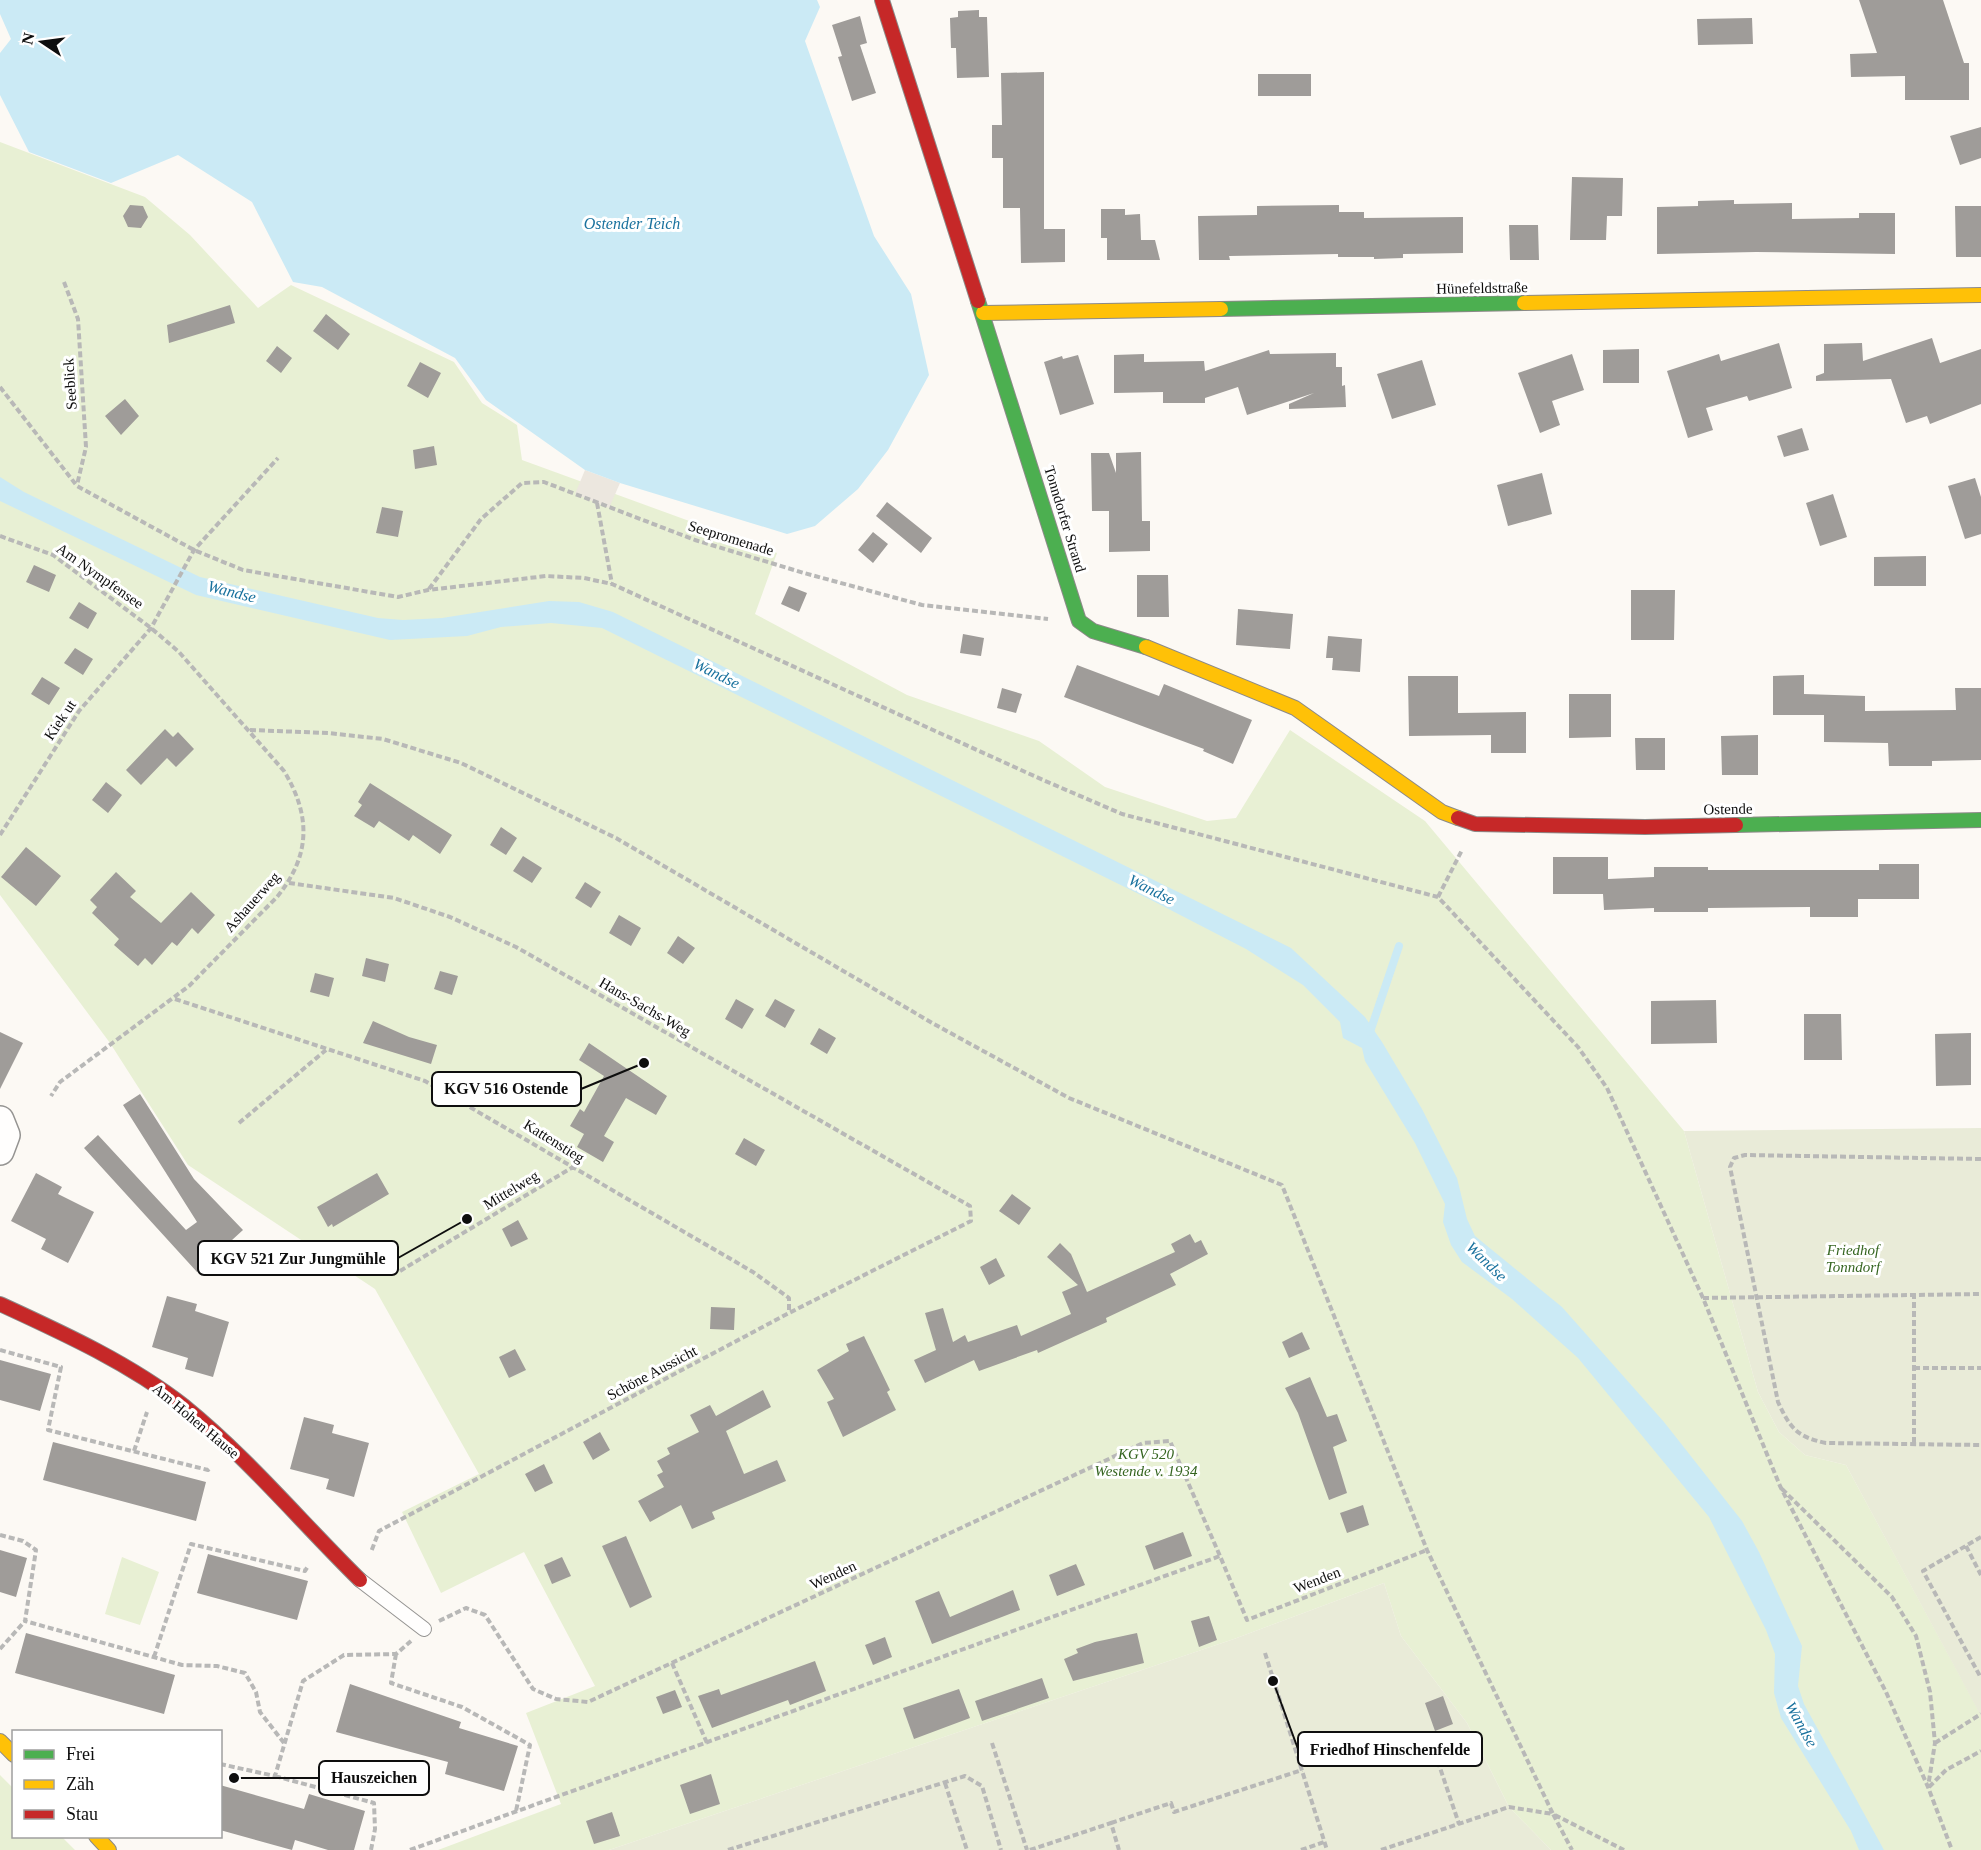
<svg xmlns="http://www.w3.org/2000/svg" width="1981" height="1850" font-family="'Times New Roman',serif">
  <style>
    .green { fill: #e8f0d4 }
    .cemetery { fill: #e9ebd8 }
    .plaza { fill: #ece7df }
    .water { fill: #cbeaf5 }
    .lines { fill: none; stroke-linecap: round; stroke-linejoin: round }
    .stream { stroke: #cbeaf5; stroke-width: 8 }
    .building { fill: #9f9c99 }
    .lane-casing { stroke: #959492; stroke-width: 16 }
    .street-casing { stroke: #959492; stroke-width: 30 }
    .fast-casing { stroke: #8c8a88; stroke-width: 16 }
    .slow-casing { stroke: #8c8a88; stroke-width: 16 }
    .jam-casing { stroke: #8c8a88; stroke-width: 16 }
    .path { stroke: #b8b8b7; stroke-width: 4; stroke-dasharray: 6 3; stroke-linecap: butt }
    .lane { stroke: #fffefd; stroke-width: 14 }
    .street { stroke: #fffefd; stroke-width: 27 }
    .fast { stroke: #4caf50; stroke-width: 14 }
    .slow { stroke: #ffc107; stroke-width: 14 }
    .jam { stroke: #c62828; stroke-width: 14 }
    .labels { text-anchor: middle; stroke-width: 6; stroke-linejoin: round; paint-order: stroke }
    .street-label { font-size: 15px; fill: #0e0e0e; stroke: #fff }
    .park-label { font-size: 15px; font-style: italic; fill: #356520; stroke: #fff }
    .water-label { font-size: 16px; font-style: italic; fill: #1a729e; stroke: #fff }
    .leader { fill: none; stroke: #0e0e0e; stroke-width: 2 }
    .callout-dot { fill: #0e0e0e; stroke: #fff; stroke-width: 2 }
    .callout { fill: #fff; stroke: #0e0e0e; stroke-width: 2 }
    .callout-label { font-size: 16px; text-anchor: middle; font-weight: bold; fill: #0e0e0e }
  </style>
  <rect width="100%" height="100%" fill="#fcf9f4"/>
  <path class="green" d="M0 142 145 197 190 235 258 308 291 285 454 362 482 403 517 425 522 460 777 553 755 614 907 695 1039 741 1105 787 1207 821 1236 818 1290 730 1425 821 1684 1131 1758 1392 1779 1432 1805 1455 1846 1465 1981 1715V1850H1551L1509 1807 1467 1723 1401 1636 1384 1583 1234 1639 609 1850H438L561 1804 526 1713 595 1686 524 1552 441 1593 402 1512 479 1474 375 1289 188 1165 110 1043 0 895Z
    M122 1557 159 1572 140 1625 105 1614Z
    M0 1775 13 1788 14 1836 62 1837 75 1850H0Z"/>
  <path class="cemetery" d="M1981 1128V1716L1846 1465 1805 1455 1779 1432 1758 1392 1684 1131Z
    M1384 1583 1401 1636 1467 1723 1509 1807 1551 1850H609L1234 1639Z"/>
  <path class="plaza" d="M585 470 620 483 609 508 575 494Z"/>
  <path class="water" d="M0 0H817L820 7 805 41 874 236 911 294 929 375 888 450 858 489 815 526 787 534 620 483 585 470 486 400 455 358 322 287 293 282 252 202 178 155 111 183 29 152 0 95V53L11 39 0 14Z
    M0 477 24 492 200 577 378 618 403 620 442 618 549 601 579 602 613 612 1291 948 1365 1017 1382 1042 1422 1109 1457 1178 1467 1219 1475 1236 1562 1307 1664 1422 1742 1521 1759 1552 1802 1646 1798 1686 1804 1704 1884 1850H1859L1851 1831 1781 1718 1774 1693 1775 1654 1766 1630 1709 1517 1578 1358 1512 1299 1462 1262 1451 1245 1443 1222 1445 1204 1415 1143 1365 1061 1362 1048 1343 1038 1340 1022 1303 985 1246 949 1155 902 602 628 551 623 501 627 467 636 390 640 196 595 0 501Z"/>
  <g class="lines">
    <path class="stream" d="M1370 1032 1399 946"/>
  </g>
  <path class="building" d="M1859 0H1943L1964 63H1969V100H1905V76L1851 77 1850 54 1877 53Z
    M979 10V17H987L989 77 957 78 956 48H951L950 18 958 17V11Z
    M860 16 867 43 860 45 876 93 852 101 838 57 842 56 832 25Z
    M1752 18 1753 44 1698 45 1697 19Z
    M1044 72V229H1065V262L1021 263 1020 208H1003V158H992V125H1002L1001 73Z
    M1258 74H1311V96H1258Z
    M1981 127V158L1960 165 1950 136Z
    M1572 177 1623 178 1622 216H1607L1606 240H1570Z
    M1734 200V204L1792 203V219L1859 218V213H1895V254L1756 252 1657 254V207L1698 206V201Z
    M130 205 143 206 148 217 141 228 128 227 123 216Z
    M1339 205V212H1364V218L1463 217V253L1403 254V258L1374 259V257H1338V254L1229 256 1230 260H1199L1198 216 1257 215V206Z
    M1955 206H1981V257H1956Z
    M1101 209H1125V215L1140 214 1141 240H1155L1160 260H1107V238H1101Z
    M1509 225H1538L1539 260H1510Z
    M230 305 235 323 169 343 167 325Z
    M326 314 350 334 338 350 313 331Z
    M1932 338 1940 363 1981 349V404L1930 424 1927 416 1906 423 1891 379 1816 381V376L1824 373V344L1862 343 1863 361Z
    M1779 343 1792 388 1749 401 1747 396 1706 408 1713 430 1688 438 1667 371 1719 354 1721 361Z
    M277 346 292 358 281 373 266 361Z
    M1639 349V383H1603V350Z
    M1269 350 1270 354 1336 353V367H1342V386L1345 385 1346 407 1289 409V404L1314 393 1247 415 1238 387 1205 398V403H1163V392L1114 393V355L1144 354V362L1204 361 1205 371Z
    M1572 354 1584 390 1552 401 1560 425 1540 433 1518 373Z
    M1078 355 1094 404 1060 415 1044 362 1062 356 1063 359Z
    M1422 360 1436 405 1392 419 1377 374Z
    M420 362 441 373 428 398 407 386Z
    M125 399 139 416 121 435 105 416Z
    M1802 428 1809 450 1784 457 1777 436Z
    M434 446 437 465 415 469 413 450Z
    M1141 452 1142 521H1150V551L1109 552V511H1092L1091 453H1109L1116 473V453Z
    M1542 473 1552 514 1508 526 1497 485Z
    M1975 478 1981 497V534L1965 539 1948 486Z
    M1833 494 1847 537 1820 546 1806 503Z
    M887 502 932 538 921 553 876 516Z
    M382 507 403 511 398 537 376 533Z
    M873 532 888 544 873 563 858 550Z
    M1926 556V586H1874V557Z
    M34 565 56 575 49 592 26 582Z
    M1137 575H1168L1169 617H1137Z
    M789 586 807 593 799 612 781 604Z
    M1631 590H1675L1674 640H1631Z
    M79 602 97 613 88 629 69 618Z
    M1238 609 1293 614 1290 649 1236 645Z
    M963 634 984 638 981 656 960 653Z
    M1328 636 1362 639 1360 672 1332 670 1333 658H1326Z
    M75 648 93 659 83 675 64 663Z
    M1077 665 1159 696 1164 684 1252 720 1233 764 1203 751 1204 749 1064 697Z
    M1804 675V694L1865 696V711L1956 710 1955 688H1981V760L1932 761V766H1889L1888 743 1824 742V715H1773V676Z
    M1408 676H1458V713L1526 712V753H1491V735L1409 736Z
    M42 677 60 688 49 705 31 694Z
    M1002 688 1022 694 1016 713 997 708Z
    M1569 694H1611V737L1569 738Z
    M165 729 173 737 178 732 194 749 176 767 167 758 141 785 126 770Z
    M1758 735V775H1722L1721 736Z
    M1635 738H1665V770H1636Z
    M106 782 122 795 108 813 92 800Z
    M370 783 452 835 440 854 413 835 409 841 379 821 374 828 354 816 362 805 358 802Z
    M501 827 517 838 506 855 490 845Z
    M26 847 61 876 36 906 1 877Z
    M523 856 542 868 532 883 513 871Z
    M1553 857H1608V879L1654 877V867H1708V870H1879V864H1919V899H1858V917H1810V907L1708 908V912H1654V908L1604 910 1603 894H1553Z
    M116 872 136 891 130 897 161 923 191 892 215 915 198 934 192 928 177 946 172 942 152 965 145 958 138 966 114 945 119 939 92 913 97 907 90 900Z
    M585 882 601 892 591 908 575 898Z
    M619 915 641 928 631 946 609 933Z
    M678 936 695 948 683 964 667 953Z
    M366 958 389 964 385 982 362 976Z
    M440 971 458 976 452 995 434 989Z
    M315 973 334 978 329 997 310 992Z
    M736 999 754 1009 742 1029 725 1019Z
    M775 999 795 1010 785 1028 765 1016Z
    M1716 1000 1717 1043 1651 1044V1001Z
    M1804 1014H1841L1842 1060H1804Z
    M373 1021 409 1037 437 1045 431 1064 363 1043Z
    M819 1028 836 1038 827 1054 810 1044Z
    M0 1032 23 1043 0 1089Z
    M1971 1033V1085L1936 1086 1935 1034Z
    M589 1043 667 1096 656 1115 626 1098 604 1136 614 1142 603 1162 577 1147 584 1134 570 1126 580 1109 584 1112 604 1076 579 1060Z
    M140 1094 194 1179 243 1230 197 1272 84 1148 98 1135 186 1230 197 1222 123 1105Z
    M744 1138 765 1150 756 1166 735 1154Z
    M36 1173 62 1187 58 1194 94 1212 68 1263 41 1249 46 1239 11 1221Z
    M377 1173 389 1194 333 1227 332 1224 328 1227 317 1207Z
    M1012 1194 1031 1208 1019 1225 999 1211Z
    M518 1220 528 1239 511 1247 502 1229Z
    M1190 1234 1195 1243 1201 1240 1208 1254 1170 1274 1176 1285 1106 1318 1107 1322 1038 1353 1037 1350 979 1371 974 1360 925 1383 914 1360 936 1350 925 1313 943 1308 953 1342 965 1335 968 1342 1017 1325 1021 1336 1071 1314 1062 1292 1078 1285 1047 1257 1060 1243 1071 1254 1087 1292 1175 1252 1171 1244Z
    M996 1258 1005 1276 989 1285 980 1267Z
    M167 1296 197 1304 195 1311 229 1322 213 1377 185 1369 188 1358 152 1347Z
    M711 1307 735 1308 734 1330 710 1329Z
    M1302 1332 1310 1349 1289 1358 1282 1342Z
    M864 1336 890 1390 887 1392 896 1410 843 1437 827 1402 834 1399 817 1370 849 1351 846 1344Z
    M515 1349 526 1370 509 1378 499 1357Z
    M0 1360 51 1374 40 1411 0 1400Z
    M1310 1377 1327 1417 1337 1414 1347 1441 1333 1447 1347 1493 1329 1500 1298 1413 1285 1388Z
    M763 1390 771 1407 726 1431 744 1474 777 1460 786 1481 712 1512 715 1519 692 1529 681 1505 650 1522 638 1501 664 1487 657 1475 663 1472 657 1461 670 1454 667 1448 699 1432 690 1415 710 1405 716 1416Z
    M304 1417 334 1425 332 1433 369 1443 354 1497 326 1489 329 1479 290 1469Z
    M600 1432 610 1450 593 1460 583 1442Z
    M53 1442 206 1482 196 1521 43 1480Z
    M544 1464 553 1483 535 1492 525 1474Z
    M1363 1505 1369 1525 1347 1533 1340 1513Z
    M1183 1532 1192 1556 1154 1570 1145 1546Z
    M626 1536 652 1597 630 1608 602 1546Z
    M0 1550 27 1558 16 1597 0 1592Z
    M208 1554 308 1581 297 1620 197 1593Z
    M562 1557 571 1576 552 1584 544 1565Z
    M1076 1564 1085 1585 1057 1596 1049 1575Z
    M1013 1590 1020 1610 932 1644 915 1601 939 1591 950 1617Z
    M1209 1616 1217 1640 1199 1647 1191 1621Z
    M26 1633 175 1675 164 1714 15 1673Z
    M1137 1633 1144 1663 1073 1681 1064 1659 1078 1653 1076 1649 1095 1642Z
    M885 1637 892 1657 873 1665 865 1645Z
    M815 1661 826 1691 790 1705 788 1700 712 1728 698 1696 719 1689 721 1695Z
    M1042 1678 1049 1698 982 1721 975 1701Z
    M350 1684 461 1722 459 1728 518 1746 504 1791 445 1774 448 1762 336 1732Z
    M959 1689 970 1718 914 1739 903 1708Z
    M675 1690 682 1707 663 1714 656 1697Z
    M1443 1696 1453 1724 1435 1731 1425 1703Z
    M711 1774 720 1804 690 1814 680 1785Z
    M220 1785 304 1809 309 1794 365 1811 354 1850H328L295 1840 292 1850 220 1830Z
    M612 1812 620 1836 594 1844 586 1821Z"/>
  <g class="lines">
    <g class="lane-casing">
      <path id="lane" d="M360 1580 424 1629"/>
    </g>
    <g class="street-casing">
      <path id="street" d="M0 1120 6 1135 0 1151"/>
    </g>
    <g class="fast-casing">
      <path id="fast" d="M978 301 1079 621 1093 631 1146 647
        M1221 309 1524 303
        M1736 825 1981 820"/>
    </g>
    <g class="slow-casing">
      <path id="slow" d="M1524 303 1981 295
        M983 313 1221 309
        M1146 647 1295 708 1442 812 1458 818
        M0 1741 14 1755
        M96 1836 109 1850"/>
    </g>
    <g class="jam-casing">
      <path id="jam" d="M882 0 978 301
        M1458 818 1475 824 1645 827 1736 825
        M0 1304C63 1333 129 1363 184 1406 248 1458 301 1522 360 1580"/>
    </g>
    <path class="path" d="M64 282 78 319 86 447 77 485
      M0 387 77 486 194 550 243 570 398 597 428 590 546 576 584 578 612 584 1043 780 1122 814 1438 897 1578 1047 1607 1088 1703 1298 1780 1486 1886 1692 1928 1787 1952 1850
      M597 503 612 584
      M0 536 53 555 151 628 179 652 284 771C311 816 311 855 277 897L189 986 60 1082 51 1096
      M429 589 481 519 522 483 544 482 695 540 804 573 922 605 1048 619
      M250 730 328 733 383 739 461 763 616 838 934 1024 1069 1098 1282 1185 1427 1550 1553 1814 1624 1850
      M0 835 79 711 151 628 194 550 278 458
      M289 883 394 898 450 917 516 947 970 1206 971 1221 789 1313 379 1531 371 1552
      M1438 897 1462 850
      M175 999 425 1081 753 1272 789 1298V1313
      M239 1123 326 1050
      M1981 1159 1745 1155 1734 1158 1730 1167 1778 1402C1790 1428 1797 1437 1826 1443L1981 1445
      M400 1271 573 1167
      M1703 1298 1981 1294
      M0 1350 61 1367 48 1430 208 1470 210 1468
      M1914 1368H1981
      M1914 1443V1294
      M134 1451 147 1412
      M1782 1489 1892 1597 1916 1636 1930 1692 1935 1743 1928 1787
      M0 1535 23 1541 36 1550 25 1621 182 1665 217 1666 245 1673 256 1692 260 1712 284 1743
      M1981 1537 1923 1571 1981 1678
      M1966 1546 1981 1575
      M439 1621 466 1608 485 1615 533 1689 556 1699 588 1702 1143 1443 1170 1441 1220 1556
      M0 1649 25 1621
      M1265 1653 1327 1850
      M396 1654 391 1683 462 1707 530 1745 516 1811
      M154 1657 191 1544 305 1571 308 1566
      M672 1663 707 1743
      M992 1743 1027 1850
      M1935 1743 1981 1714
      M1432 1744 1459 1824
      M220 1764 275 1776 303 1681 344 1655 396 1654 411 1641
      M275 1776 374 1803 375 1829 371 1850
      M945 1783 967 1850
      M1929 1787 1946 1770 1981 1751
      M1111 1823 1171 1803 1174 1812 1302 1770
      M410 1850 1220 1556 1247 1620 1427 1550
      M728 1850 965 1776 982 1786 1001 1850
      M1030 1850 1111 1823 1119 1850
      M1301 1850 1324 1842
      M1381 1850 1509 1807 1553 1814 1572 1850"/>
    <use href="#lane" class="lane"/>
    <use href="#street" class="street"/>
    <use href="#fast" class="fast"/>
    <use href="#slow" class="slow"/>
    <use href="#jam" class="jam"/>
  </g>
  <g class="labels">
    <g class="street-label">
      <text transform="translate(1482 288) rotate(-1)" y="5">Hünefeldstraße</text>
      <text transform="translate(70 384) rotate(-94)" y="5">Seeblick</text>
      <text transform="translate(1065 519) rotate(73)" y="5">Tonndorfer Strand</text>
      <text transform="translate(731 538) rotate(17)" y="5">Seepromenade</text>
      <text transform="translate(100 576) rotate(35)" y="5">Am Nympfensee</text>
      <text transform="translate(60 720) rotate(-56)" y="5">Kiek ut</text>
      <text transform="translate(1728 809) rotate(-1)" y="5">Ostende</text>
      <text transform="translate(252 902) rotate(-48)" y="5">Ashauerweg</text>
      <text transform="translate(645 1007) rotate(30)" y="5">Hans-Sachs-Weg</text>
      <text transform="translate(554 1141) rotate(32)" y="5">Kattenstieg</text>
      <text transform="translate(511 1190) rotate(-31)" y="5">Mittelweg</text>
      <text transform="translate(652 1373) rotate(-28)" y="5">Schöne Aussicht</text>
      <text transform="translate(196 1421) rotate(40)" y="5">Am Hohen Hause</text>
      <text transform="translate(833 1575) rotate(-25)" y="5">Wenden</text>
      <text transform="translate(1317 1580) rotate(-21)" y="5">Wenden</text>
    </g>
    <g class="park-label">
      <text x="1853" y="1255">Friedhof<tspan x="1853" dy="17">Tonndorf</tspan></text>
      <text x="1146" y="1459">KGV 520<tspan x="1146" dy="17">Westende v. 1934</tspan></text>
    </g>
    <g class="water-label">
      <text x="632" y="229">Ostender Teich</text>
      <text transform="translate(232 591) rotate(14)" y="6">Wandse</text>
      <text transform="translate(717 673) rotate(26)" y="6">Wandse</text>
      <text transform="translate(1152 889) rotate(26)" y="6">Wandse</text>
      <text transform="translate(1487 1261) rotate(44)" y="6">Wandse</text>
      <text transform="translate(1802 1724) rotate(61)" y="6">Wandse</text>
    </g>
  </g>
  <path class="leader" d="M644 1063L581 1089M467 1219L398 1258M1273 1681L1298 1749M234 1778L319 1778"/>
  <g class="callout-dot">
    <circle cx="644" cy="1063" r="6"/>
    <circle cx="467" cy="1219" r="6"/>
    <circle cx="1273" cy="1681" r="6"/>
    <circle cx="234" cy="1778" r="6"/>
  </g>
  <g class="callout">
    <rect x="432" y="1072" width="149" height="34" rx="6"/>
    <rect x="198" y="1241" width="200" height="34" rx="6"/>
    <rect x="1298" y="1732" width="184" height="34" rx="6"/>
    <rect x="319" y="1761" width="110" height="34" rx="6"/>
  </g>
  <g class="callout-label">
    <text x="506" y="1094">KGV 516 Ostende</text>
    <text x="298" y="1264">KGV 521 Zur Jungmühle</text>
    <text x="1390" y="1755">Friedhof Hinschenfelde</text>
    <text x="374" y="1783">Hauszeichen</text>
  </g>
  <rect x="12" y="1730" width="210" height="108" fill="#ffffff" stroke="#9f9f9f" stroke-width="1.5"/>
  <rect x="24" y="1750" width="30" height="9" fill="#4caf50" stroke="#9f9f9f" stroke-width="1.5"/>
  <text x="66" y="1760" font-size="18" fill="#0e0e0e">Frei</text>
  <rect x="24" y="1780" width="30" height="9" fill="#ffc107" stroke="#9f9f9f" stroke-width="1.5"/>
  <text x="66" y="1790" font-size="18" fill="#0e0e0e">Zäh</text>
  <rect x="24" y="1810" width="30" height="9" fill="#c62828" stroke="#9f9f9f" stroke-width="1.5"/>
  <text x="66" y="1820" font-size="18" fill="#0e0e0e">Stau</text>
  <g transform="translate(42 42) rotate(283)" stroke="#ffffff" stroke-width="4.5" paint-order="stroke">
  <path d="M0-4.5L10 22L0 15L-10 22Z" fill="#0e0e0e"/>
  <text y="-9" font-size="16" font-weight="bold" text-anchor="middle" fill="#0e0e0e">N</text>
  </g>
</svg>
